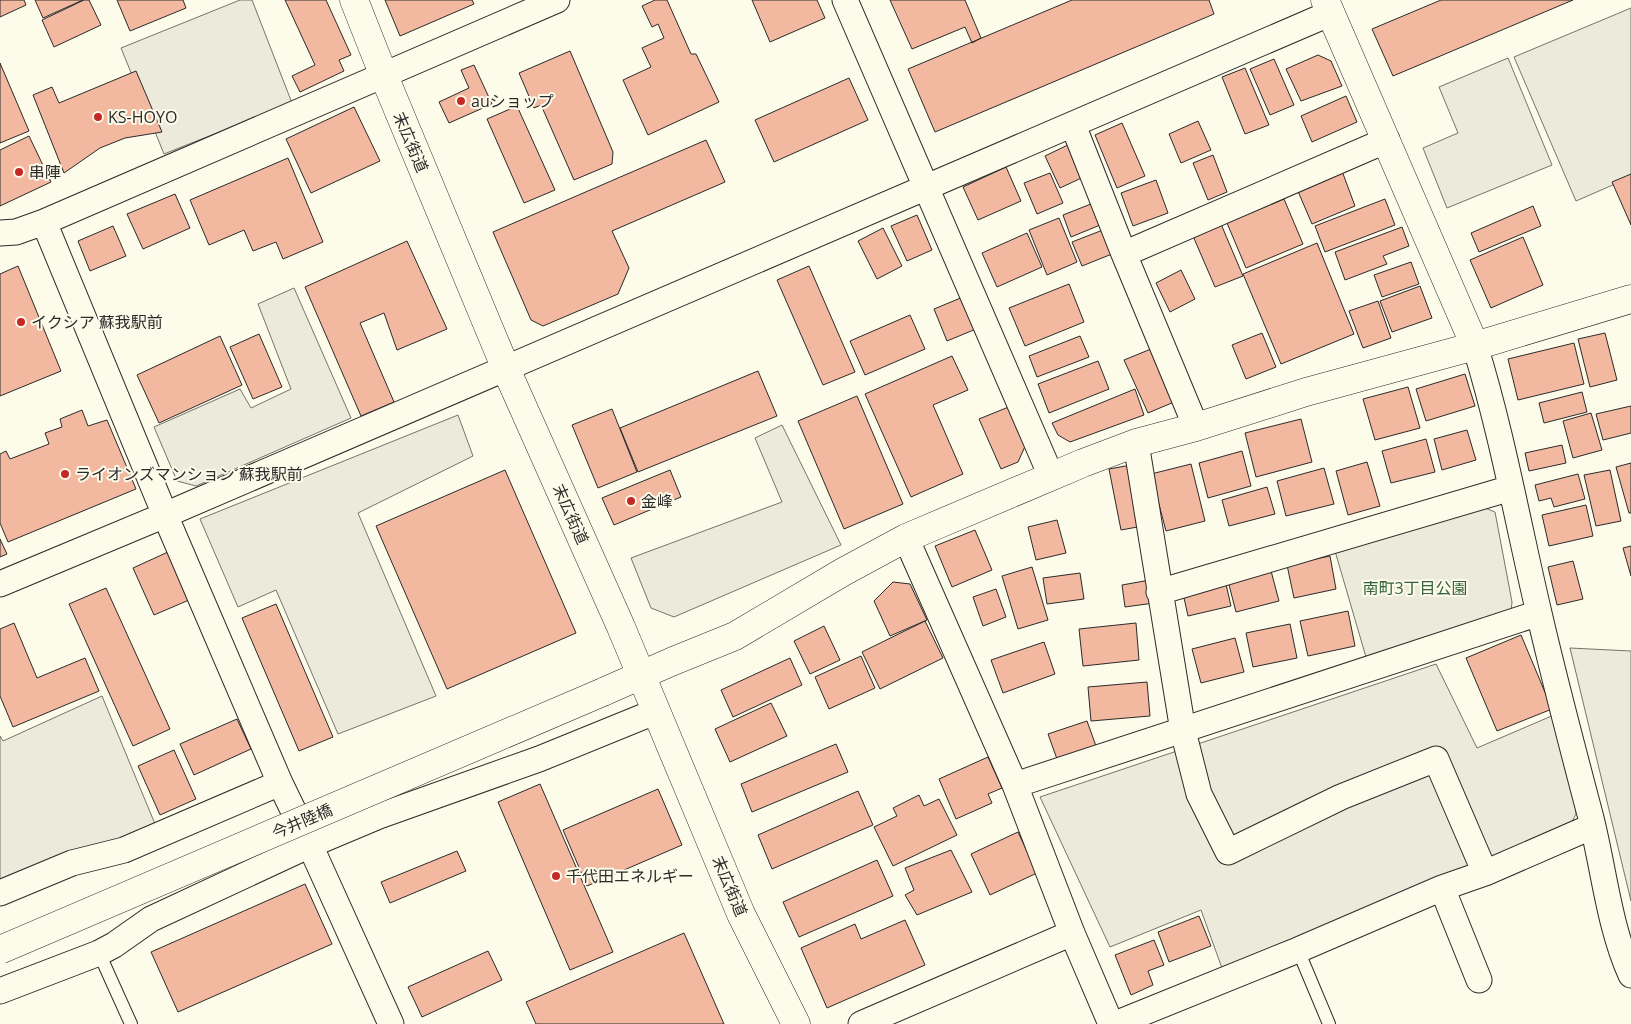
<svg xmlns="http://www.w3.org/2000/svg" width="1631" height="1024" font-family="'Open Sans','Noto Sans JP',sans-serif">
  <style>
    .green { fill: #ecebdb; stroke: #74746e }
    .parking { fill: #eceadb; stroke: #74746e }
    .building { fill: #f2b8a0; stroke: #2b2b2b }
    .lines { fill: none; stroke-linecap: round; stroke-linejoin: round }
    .lane-casing { stroke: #2b2b2b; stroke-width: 14 }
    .street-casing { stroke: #2b2b2b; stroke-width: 27 }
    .secondary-casing { stroke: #2b2b2b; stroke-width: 29 }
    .lane { stroke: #fdfbea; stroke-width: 12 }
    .street { stroke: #fdfbea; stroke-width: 25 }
    .secondary { stroke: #fdfbea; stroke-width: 28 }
    .secondary-bridge-casing { stroke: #2b2b2b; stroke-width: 29; stroke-linecap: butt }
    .secondary-bridge { stroke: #fdfbea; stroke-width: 28 }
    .poi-dot { fill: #c62828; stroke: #fdfbea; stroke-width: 2 }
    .labels { text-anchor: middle; stroke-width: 4; stroke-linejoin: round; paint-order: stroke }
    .poi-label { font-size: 16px; fill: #2b2b2b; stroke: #fdfbea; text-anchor: start }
    .street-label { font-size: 16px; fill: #2b2b2b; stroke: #fdfbea }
    .park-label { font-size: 16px; fill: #34623c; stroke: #fdfbea }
  </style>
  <rect width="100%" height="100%" fill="#fdfbea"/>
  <path class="green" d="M1631 8V177L1576 201 1514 57Z
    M1485 508 1495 512 1512 602 1510 621 1368 664 1335 551Z
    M1570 648 1631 651V901Z"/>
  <path class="parking" d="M240 0H252L292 103 164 154 121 48Z
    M1508 58 1552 165 1447 208 1423 148 1458 133 1439 87Z
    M294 288 351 418 196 486 177 481 154 427 240 389 251 408 291 389 258 304Z
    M458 415 473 456 358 513 436 696 338 734 276 590 238 607 200 519Z
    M782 425 841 545 674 617 651 608 631 558 782 502 755 438Z
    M1436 664 1477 748 1554 715 1575 800 1576 814 1568 829 1223 971 1201 910 1110 947 1040 797Z
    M102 696 155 824 0 885V736L3 741Z"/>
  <path class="building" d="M0 0H24L26 5 0 17Z
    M35 0H83L43 18Z
    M84 0H89L101 25 54 47 42 20Z
    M117 0H183L186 8 130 31Z
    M285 0H326L351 55 339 60 344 71 300 92 292 76 315 65Z
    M385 0H472L474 4 400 36Z
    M655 0H667L691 54H696L719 102 648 135 623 80 651 67 642 48 664 38 658 24 652 27 642 6Z
    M752 0H817L825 18 770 42Z
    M890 0H965L981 38 972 43 965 27 912 49Z
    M1072 0H1209L1214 14 935 132 908 69Z
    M1441 0H1573L1393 76 1372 29Z
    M570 51 613 152 612 164 574 180 541 105 534 108 519 73Z
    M1318 55 1331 61 1342 86 1301 101 1286 69Z
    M1274 59 1294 105 1270 115 1250 69Z
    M0 63 29 131 0 143Z
    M474 65 492 104 449 123 439 102 469 88 461 70Z
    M1245 68 1269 125 1245 134 1222 77Z
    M136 71 162 132 125 138 100 148 64 173 33 95 52 87 59 103Z
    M849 78 868 120 774 162 755 120Z
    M1346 96 1357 122 1312 142 1301 116Z
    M517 106 555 190 524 203 487 119Z
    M354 107 380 161 311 193 286 139Z
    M1198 121 1211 150 1181 163 1169 134Z
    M1122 123 1145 176 1117 188 1095 135Z
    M29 136 51 182 0 206V150Z
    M706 140 725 182 612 231 629 268 618 294 543 326 531 320 493 232Z
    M1074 142 1090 174 1060 188 1045 156Z
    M1213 155 1227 192 1208 200 1193 163Z
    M288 158 323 242 283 259 276 242 253 251 244 230 209 245 190 200Z
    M1006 167 1021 201 978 220 963 187Z
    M1342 171 1355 206 1312 224 1297 189Z
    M1050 173 1063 203 1037 214 1024 183Z
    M1631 174V225L1612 182Z
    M1156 180 1168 213 1133 226 1121 193Z
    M175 194 190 228 143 249 127 214Z
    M1284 199 1303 244 1246 268 1227 223Z
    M1385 199 1395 225 1325 252 1315 226Z
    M1096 202 1105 223 1071 237 1063 215Z
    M1533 206 1541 226 1479 252 1471 233Z
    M917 215 932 250 907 261 891 226Z
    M1059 218 1077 262 1047 275 1029 230Z
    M1221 224 1243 276 1215 287 1193 236Z
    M113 226 126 256 90 271 78 241Z
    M1402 227 1409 246 1383 256 1387 264 1345 280 1335 252Z
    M883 228 902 266 877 279 858 241Z
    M1108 228 1117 252 1082 266 1072 242Z
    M1027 233 1042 267 997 287 982 253Z
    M1523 237 1543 285 1491 308 1470 260Z
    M407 241 447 329 397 350 384 313 360 323 394 402 361 416 305 287Z
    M1317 243 1354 334 1281 364 1243 274Z
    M1411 262 1419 284 1382 297 1374 275Z
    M18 266 61 371 0 396V274Z
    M809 266 855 372 823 385 777 280Z
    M1181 270 1195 299 1170 312 1156 283Z
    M1069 284 1084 322 1025 346 1009 308Z
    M1420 286 1432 318 1392 332 1380 301Z
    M963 297 976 329 947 341 934 309Z
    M1378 301 1391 338 1363 348 1349 311Z
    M910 315 925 349 865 375 850 341Z
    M1262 333 1276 367 1246 379 1232 345Z
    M1605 333 1617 380 1590 387 1578 339Z
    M259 334 282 387 253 399 230 347Z
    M220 336 242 385 159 423 137 375Z
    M1080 336 1089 357 1037 377 1029 356Z
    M1574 343 1584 384 1518 400 1508 359Z
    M1151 349 1174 402 1148 413 1124 360Z
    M952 356 968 390 933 405 963 474 911 497 865 394Z
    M1098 361 1109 389 1049 413 1038 384Z
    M758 371 777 416 638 472 620 428Z
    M1465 374 1475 406 1426 421 1416 389Z
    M1408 387 1420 428 1375 440 1363 399Z
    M1135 389 1144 415 1070 442 1058 435 1052 423Z
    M1582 392 1587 412 1544 423 1539 403Z
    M857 396 903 504 844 529 798 421Z
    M1011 406 1027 442 1018 462 1001 469 979 419Z
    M1631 406V433L1603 440 1596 414Z
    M612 409 637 472 598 488 572 425Z
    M82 410 88 426 107 420 136 489 8 542 0 523V454L6 451 10 459 49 444 45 433 62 427 60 419Z
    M1591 413 1602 450 1573 458 1563 421Z
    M1301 419 1312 462 1256 477 1245 433Z
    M1467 430 1476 460 1442 470 1434 439Z
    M1426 439 1435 472 1391 483 1382 451Z
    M1562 445 1566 463 1529 471 1525 453Z
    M1242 451 1251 486 1208 498 1199 463Z
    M1367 462 1380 506 1348 515 1336 471Z
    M1631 463V513H1629L1616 467Z
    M1191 464 1205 521 1166 531 1151 474Z
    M1131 465 1143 526 1121 530 1109 469Z
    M1324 468 1334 504 1286 516 1277 481Z
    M505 470 576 633 447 689 376 526Z
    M670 470 681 497 614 525 602 498Z
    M1610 470 1621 521 1596 526 1584 475Z
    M1578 474 1585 499 1554 507 1551 498 1539 501 1535 485Z
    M1267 487 1275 514 1229 526 1222 500Z
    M1586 505 1593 536 1549 546 1542 515Z
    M1057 520 1066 553 1036 560 1028 527Z
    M975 530 992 570 952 587 935 546Z
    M0 539 7 554 0 557Z
    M1631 546V576L1623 548Z
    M168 552 189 600 154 615 133 568Z
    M1330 556 1336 589 1294 598 1287 565Z
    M1573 561 1583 599 1557 605 1548 567Z
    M1032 567 1048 620 1018 629 1002 576Z
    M1270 567 1279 601 1236 612 1227 577Z
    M1080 573 1084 599 1047 604 1043 578Z
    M1150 580 1154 603 1125 607 1122 585Z
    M1225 580 1231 606 1188 616 1182 589Z
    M893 582 910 584 927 620 890 636 874 601Z
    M106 588 170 729 133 746 69 604Z
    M996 589 1006 617 983 626 973 597Z
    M276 604 333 737 299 751 242 618Z
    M1348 611 1355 646 1308 656 1300 621Z
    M925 621 943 658 880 689 862 652Z
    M14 623 37 678 85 658 99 691 13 727 0 696V629Z
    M1136 623 1139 660 1083 666 1079 629Z
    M1290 624 1297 658 1253 667 1246 633Z
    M824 626 840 660 810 674 794 641Z
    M1521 635 1552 709 1497 731 1466 658Z
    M1235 638 1244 672 1201 683 1192 649Z
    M1044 642 1055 674 1003 693 991 660Z
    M861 656 875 688 829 709 815 677Z
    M790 658 802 685 733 717 721 690Z
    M1147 682 1150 716 1091 721 1088 687Z
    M771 703 787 736 730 762 715 729Z
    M237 719 251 749 194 775 180 744Z
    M1087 721 1096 746 1057 759 1048 734Z
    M836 744 848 772 752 812 741 784Z
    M174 750 196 799 160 815 138 766Z
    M988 757 1002 788 988 794 992 803 956 819 939 779Z
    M540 784 613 952 570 970 498 802Z
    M658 789 682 845 587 886 563 830Z
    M858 791 873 825 772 869 758 835Z
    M919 795 924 806 939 799 957 835 893 866 874 827 897 816 893 808Z
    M1018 832 1037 873 990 895 971 854Z
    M951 850 972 892 917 915 905 895 914 890 905 868Z
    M457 851 466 871 390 903 381 882Z
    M877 860 893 896 799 937 783 902Z
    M305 884 332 944 178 1012 151 952Z
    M1199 916 1211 946 1169 962 1158 932Z
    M905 920 925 965 827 1008 801 948 855 924 861 939Z
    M684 933 724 1024H536L526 1002Z
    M1154 940 1164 965 1148 971 1153 985 1131 995 1115 955Z
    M488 951 502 980 422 1017 408 987Z"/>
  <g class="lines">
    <g class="lane-casing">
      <path id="lane" d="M1298 950 1329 1024
        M99 953 131 1024"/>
    </g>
    <g class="street-casing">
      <path id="street" d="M845 0 1051 476
        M1073 125 1124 254 1196 427
        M44 222 165 515 280 783 310 845 391 1024
        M0 233 16 232 44 222 557 0
        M1124 254 1387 140
        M1475 346C1502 433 1518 524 1539 613 1555 682 1573 750 1591 818 1604 870 1609 926 1631 975
        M1136 443 1183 731 1199 794 1228 852 1341 797 1436 759 1485 873
        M906 538 1015 785 1072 933 1111 1024
        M0 584 165 515 1331 13
        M1159 592 1511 488
        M1015 785 1539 613
        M1442 888 1479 980
        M0 893 72 863 124 850 280 783
        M0 991 99 953 114 945 151 919 310 845 379 816 539 759 657 711
        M861 1024 1072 933
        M1115 1024 1298 950 1442 888 1485 873 1593 826"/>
    </g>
    <g class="secondary-casing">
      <path id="secondary" d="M354 0 384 76 506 369 621 627 741 914 796 1024
        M1325 0 1475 346
        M603 692 671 662 735 636 843 572 906 538 1083 463 1136 443 1196 427 1306 392 1475 346 1631 299"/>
    </g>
    <use href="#lane" class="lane"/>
    <use href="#street" class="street"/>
    <use href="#secondary" class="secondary"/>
    <g class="secondary-bridge-casing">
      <path id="secondary-bridge" d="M0 950 603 692"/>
    </g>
    <use href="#secondary-bridge" class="secondary-bridge"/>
  </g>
  <g class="poi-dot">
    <circle cx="461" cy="101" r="5"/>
    <circle cx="98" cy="117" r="5"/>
    <circle cx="19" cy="172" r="5"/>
    <circle cx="21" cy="322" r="5"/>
    <circle cx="65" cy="474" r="5"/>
    <circle cx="631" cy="501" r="5"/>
    <circle cx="556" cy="876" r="5"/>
  </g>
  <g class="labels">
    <g class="poi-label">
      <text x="471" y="107">auショップ</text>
      <text x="108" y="123">KS-HOYO</text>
      <text x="29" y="178">串陣</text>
      <text x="31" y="328">イクシア 蘇我駅前</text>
      <text x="75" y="480">ライオンズマンション 蘇我駅前</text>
      <text x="641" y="507">金峰</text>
      <text x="566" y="882">千代田エネルギー</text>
    </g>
    <g class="street-label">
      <text transform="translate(411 142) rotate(67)" y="6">末広街道</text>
      <text transform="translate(571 514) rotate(66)" y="6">末広街道</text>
      <text transform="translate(302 821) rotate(-23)" y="6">今井陸橋</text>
      <text transform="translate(730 886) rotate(67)" y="6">末広街道</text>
    </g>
    <g class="park-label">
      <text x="1415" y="594">南町3丁目公園</text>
    </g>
  </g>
</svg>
